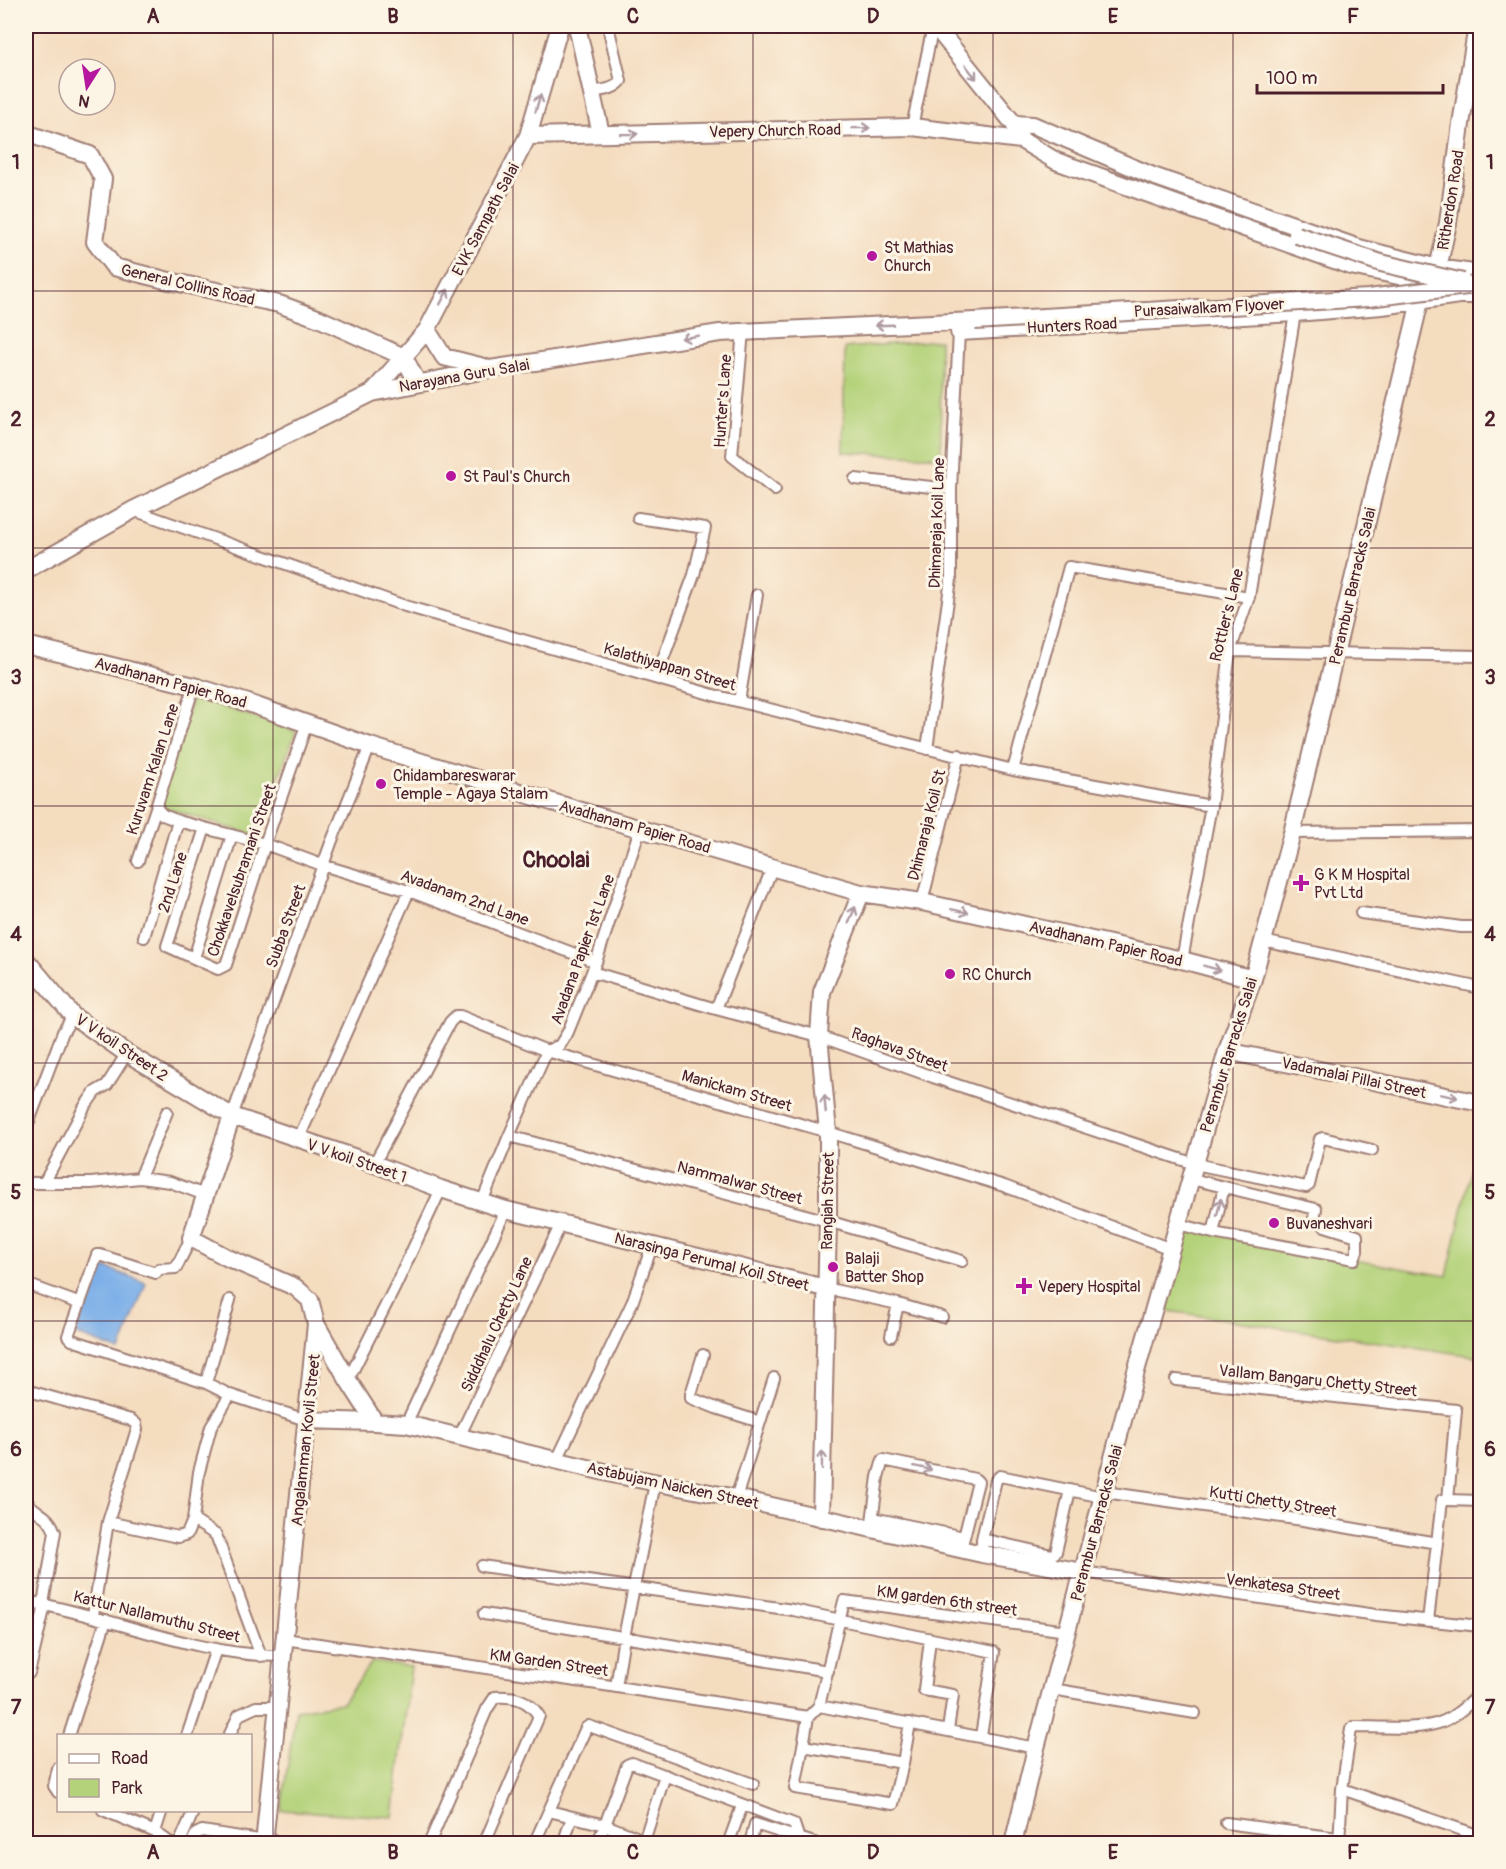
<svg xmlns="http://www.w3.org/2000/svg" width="1506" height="1869" font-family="Pangolin,sans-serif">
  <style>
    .green { fill: #b3d279; stroke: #7e7852; stroke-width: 1.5 }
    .water { fill: #7bafe8; stroke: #62678a; stroke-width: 1.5 }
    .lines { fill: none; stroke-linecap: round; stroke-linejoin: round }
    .street-casing { stroke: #9f7e75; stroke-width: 14 }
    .secondary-casing { stroke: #9f7e75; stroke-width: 20 }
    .street { stroke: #fff; stroke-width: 10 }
    .secondary { stroke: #fff; stroke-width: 16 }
    .secondary-bridge-casing { stroke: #9f7e75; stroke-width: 20; stroke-linecap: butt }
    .secondary-bridge { stroke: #fff; stroke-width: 16 }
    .oneway { stroke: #ae9aa0 }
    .grid { fill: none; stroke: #4a1f2b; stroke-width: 1.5; stroke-opacity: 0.55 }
    .poi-dot { fill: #b5179e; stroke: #fcf5e5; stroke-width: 2 }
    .labels { text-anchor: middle; stroke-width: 6; stroke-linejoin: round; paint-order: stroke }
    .street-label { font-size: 16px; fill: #4a1f2b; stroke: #fcf5e5 }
    .poi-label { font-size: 16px; fill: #4a1f2b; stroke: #fcf5e5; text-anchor: start }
    .district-label { font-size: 22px; font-weight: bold; fill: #4a1f2b; stroke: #fcf5e5 }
    .neatline { fill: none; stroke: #4a1f2b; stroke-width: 2 }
    .grid-label { font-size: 20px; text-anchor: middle; font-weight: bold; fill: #4a1f2b }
  </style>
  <rect width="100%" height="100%" fill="#fcf5e5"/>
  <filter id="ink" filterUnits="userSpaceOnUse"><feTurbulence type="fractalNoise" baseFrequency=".0167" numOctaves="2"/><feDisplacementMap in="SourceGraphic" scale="12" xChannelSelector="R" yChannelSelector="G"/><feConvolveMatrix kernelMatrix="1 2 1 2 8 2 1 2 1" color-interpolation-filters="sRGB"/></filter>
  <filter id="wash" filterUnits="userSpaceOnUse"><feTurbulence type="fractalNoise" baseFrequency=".008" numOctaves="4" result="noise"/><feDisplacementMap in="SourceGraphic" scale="24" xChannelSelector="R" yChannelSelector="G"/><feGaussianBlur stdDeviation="1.35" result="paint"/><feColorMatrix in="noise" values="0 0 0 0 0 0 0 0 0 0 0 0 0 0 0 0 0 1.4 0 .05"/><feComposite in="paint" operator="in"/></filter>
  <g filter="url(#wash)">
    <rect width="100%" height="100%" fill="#f4dcbf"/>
    <path class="green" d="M940 340 941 457 843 452 845 348Z
      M193 697 296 731 256 836 153 804Z
      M1472 1167 1480 1168V1357L1161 1310 1185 1225 1354 1260 1447 1276Z
      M372 1662 411 1667 393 1817 281 1810 296 1710 342 1703Z"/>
    <path class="water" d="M102 1266 146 1283 120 1351 75 1334Z"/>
  </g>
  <g filter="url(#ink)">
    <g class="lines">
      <g class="street-casing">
        <path id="street" d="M591 92C602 90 614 90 621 81L608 26
          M912 127 933 26
          M743 331 732 456 775 490
          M855 479 951 489
          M133 510 405 606 717 696 1013 770 1211 806
          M638 518 705 528 694 575 656 678
          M1230 651 1480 656
          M739 701 757 595
          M927 749 951 579V489L959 332
          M1013 770 1069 567 1249 597
          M156 808 163 815 178 821 265 844 322 865 409 891 596 962
          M205 828 167 946 218 969 226 965 265 844 307 723
          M1292 833 1480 831
          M138 861 156 808 194 686
          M922 902 959 755
          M1361 913 1461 927H1480
          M144 937 178 821
          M1263 941 1480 988
          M194 958 232 835
          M1182 960 1211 806 1230 651 1249 597 1295 313
          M592 972 716 1009 819 1036 933 1077 1195 1164 1306 1187 1309 1185 1320 1139 1323 1138 1372 1150
          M716 1009 773 866
          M232 1116 331 843 370 746
          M26 1129 63 1032 73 1016
          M509 1136 828 1221 962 1261
          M298 1140 409 891
          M374 1164 450 1022 456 1016H460L547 1051 828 1132 1004 1186 1171 1249
          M140 1178 167 1112
          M1191 1179 1316 1209 1314 1218 1325 1226 1357 1236V1251L1354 1259 1213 1233
          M26 1183H91L140 1178 170 1182 205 1195
          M44 1183 85 1106 95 1092 107 1085 127 1053
          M482 1202 509 1136 547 1051 560 1045 568 1032 596 962 640 829
          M1178 1224 1213 1233 1224 1187
          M191 1238 176 1268 159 1269 156 1273 100 1255H97L68 1336 72 1340 206 1383 230 1395 306 1420
          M26 1284 78 1303
          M825 1288 898 1304 942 1317
          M891 1336 898 1304
          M703 1355 691 1394V1398L716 1408 760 1422
          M348 1380 395 1287 441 1189
          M1176 1380 1456 1410 1448 1500H1442L1428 1621
          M206 1383 230 1300
          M26 1390 131 1420 136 1424 137 1429 108 1522 93 1615
          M230 1395 211 1427 199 1472 193 1520 216 1535 261 1656
          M406 1424 506 1210
          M459 1437 561 1224
          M557 1460 632 1303 652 1246
          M1104 1492 1303 1520 1437 1543
          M736 1498 774 1378
          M1448 1500 1480 1501
          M26 1501C38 1516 47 1512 55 1532L43 1604
          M873 1518 964 1537
          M108 1522 178 1537 187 1534 193 1520
          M871 1529 878 1477 883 1460 975 1479 978 1482 961 1549
          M982 1539 1052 1555 1056 1552 1070 1490
          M982 1554V1539L996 1480 1000 1476 1103 1497
          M482 1566 793 1610 994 1652 981 1736
          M1083 1572 1376 1615 1480 1626
          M26 1601C110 1616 196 1656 282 1656
          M484 1614 828 1671
          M284 1639 598 1684 808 1717
          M930 1639 924 1690 953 1695 948 1730
          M29 1673 45 1605
          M616 1687 624 1637 655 1483
          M1052 1689 1195 1713
          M819 1706 1036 1748
          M808 1717 819 1706 844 1601 1067 1631
          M808 1717 803 1746 903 1763 910 1723
          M69 1736 106 1620
          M187 1736 216 1649
          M229 1736 239 1715 256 1707H277
          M803 1746 795 1788 893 1804 903 1763
          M58 1768 54 1786 58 1792
          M1342 1789 1480 1836
          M103 1810 155 1832 172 1844
          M549 1811 605 1825 627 1765 632 1763 794 1824 799 1839
          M1226 1823 1338 1838
          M155 1832 162 1810
          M266 1837 283 1844
          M565 1838 572 1817
          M179 1844 194 1810
          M191 1844 196 1834 202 1831 265 1841
          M429 1844 487 1709 495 1697C515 1696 528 1699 539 1716L484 1844
          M534 1844 586 1728 589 1726 753 1784
          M597 1844 605 1825 641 1839 645 1838 665 1775
          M728 1844 742 1806
          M750 1844 755 1824 817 1844
          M1339 1844 1342 1789 1351 1729 1354 1727C1379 1727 1422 1731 1444 1721 1457 1715 1472 1702 1480 1691"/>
      </g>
      <g class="secondary-casing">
        <path id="secondary" d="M577 26 601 134
          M935 26 1014 124 1021 140 1056 161 1351 266 1427 282
          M1014 124 1033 125 1153 176 1359 248 1438 268 1480 274
          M26 133 90 155 103 179 95 242 114 267 169 281 279 304 320 319 404 357 417 382
          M528 136 912 127 1021 140
          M427 330 444 357 484 367
          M959 332 1295 313 1382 306 1459 295H1480
          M372 393 427 330 528 136 560 26
          M26 570 133 510 372 393 490 369 720 333 975 321
          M26 645 194 686 248 703 370 746 640 829 861 893 922 902 1182 960 1253 979
          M26 960 73 1016 123 1051 232 1116 374 1164 441 1189 506 1210 825 1288
          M1227 1051 1480 1103
          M232 1116 191 1238 228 1258 295 1287 310 1300 316 1324 264 1844
          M316 1324 348 1380 375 1422 406 1424 617 1475 736 1498 982 1554 1083 1572
          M306 1420 375 1422
          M821 1518 828 1221V1132L819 1036 822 992 861 893
          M1013 1844 1036 1748 1135 1375 1227 1051 1253 979 1292 833 1420 301 1427 282 1438 268 1448 223 1461 124 1477 26"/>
      </g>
      <use href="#street" class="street"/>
      <use href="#secondary" class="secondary"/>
      <g class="secondary-bridge-casing">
        <path id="secondary-bridge" d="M1297 235 1381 263 1463 282
          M975 321 1368 298 1475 285"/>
      </g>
      <use href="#secondary-bridge" class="secondary-bridge"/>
    </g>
    <defs><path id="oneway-shaft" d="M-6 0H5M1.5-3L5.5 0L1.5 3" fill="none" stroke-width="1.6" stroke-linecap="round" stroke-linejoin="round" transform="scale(1.5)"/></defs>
    <g class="oneway">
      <use href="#oneway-shaft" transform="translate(971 72) rotate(52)"/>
      <use href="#oneway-shaft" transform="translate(538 103) rotate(-74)"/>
      <use href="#oneway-shaft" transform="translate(861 128) rotate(-1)"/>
      <use href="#oneway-shaft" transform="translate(629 134) rotate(-1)"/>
      <use href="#oneway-shaft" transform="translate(444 297) rotate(-62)"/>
      <use href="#oneway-shaft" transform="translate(884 325) rotate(178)"/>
      <use href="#oneway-shaft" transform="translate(690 337) rotate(171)"/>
      <use href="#oneway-shaft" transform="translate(960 911) rotate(12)"/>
      <use href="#oneway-shaft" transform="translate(852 915) rotate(-68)"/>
      <use href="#oneway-shaft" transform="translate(1212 968) rotate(15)"/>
      <use href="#oneway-shaft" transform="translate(1449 1096) rotate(12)"/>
      <use href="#oneway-shaft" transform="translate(825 1104) rotate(-95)"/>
      <use href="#oneway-shaft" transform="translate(1219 1207) rotate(-76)"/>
      <use href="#oneway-shaft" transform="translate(822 1460) rotate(-89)"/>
      <use href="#oneway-shaft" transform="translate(923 1468) rotate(12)"/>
    </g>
  </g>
  <path class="grid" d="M273 26V1844M513 26V1844M753 26V1844M993 26V1844M1233 26V1844M26 291H1480M26 548H1480M26 806H1480M26 1063H1480M26 1321H1480M26 1578H1480"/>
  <g class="poi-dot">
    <circle cx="872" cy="256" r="6"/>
    <circle cx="451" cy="476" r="6"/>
    <circle cx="381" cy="784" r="6"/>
    <path d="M1298 874h6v6h6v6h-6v6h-6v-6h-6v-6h6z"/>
    <circle cx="950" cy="974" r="6"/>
    <circle cx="1274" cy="1223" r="6"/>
    <circle cx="833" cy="1267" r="6"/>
    <path d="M1021 1277h6v6h6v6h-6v6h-6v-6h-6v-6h6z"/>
  </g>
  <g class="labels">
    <g class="street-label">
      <text transform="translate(775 130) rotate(-1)" y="6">Vepery Church Road</text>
      <text transform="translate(1450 200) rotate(-81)" y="6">Ritherdon Road</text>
      <text transform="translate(485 219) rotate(-62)" y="6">EVK Sampath Salai</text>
      <text transform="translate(188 284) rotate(13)" y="6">General Collins Road</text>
      <text transform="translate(1209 307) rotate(-3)" y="6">Purasaiwalkam Flyover</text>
      <text transform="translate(1072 325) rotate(-3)" y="6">Hunters Road</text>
      <text transform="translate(464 375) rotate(-10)" y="6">Narayana Guru Salai</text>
      <text transform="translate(722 401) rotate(-86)" y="6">Hunter's Lane</text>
      <text transform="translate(936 523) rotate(-88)" y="6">Dhimaraja Koil Lane</text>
      <text transform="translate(1352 586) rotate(-77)" y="6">Perambur Barracks Salai</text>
      <text transform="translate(1226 615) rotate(-76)" y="6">Rottler's Lane</text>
      <text transform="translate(670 666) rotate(16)" y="6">Kalathiyappan Street</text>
      <text transform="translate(171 682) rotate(15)" y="6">Avadhanam Papier Road</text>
      <text transform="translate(152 769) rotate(-72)" y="6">Kuruvam Kalan Lane</text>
      <text transform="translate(926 825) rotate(-76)" y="6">Dhimaraja Koil St</text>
      <text transform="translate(635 826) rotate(16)" y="6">Avadhanam Papier Road</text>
      <text transform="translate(241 870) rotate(-71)" y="6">Chokkavelsubramani Street</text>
      <text transform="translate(172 882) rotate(-72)" y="6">2nd Lane</text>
      <text transform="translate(465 897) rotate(20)" y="6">Avadanam 2nd Lane</text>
      <text transform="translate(285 926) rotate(-70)" y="6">Subba Street</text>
      <text transform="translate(1106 943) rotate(13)" y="6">Avadhanam Papier Road</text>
      <text transform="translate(582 949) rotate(-70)" y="6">Avadana Papier 1st Lane</text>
      <text transform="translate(122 1047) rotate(34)" y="6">V V koil Street 2</text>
      <text transform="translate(900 1049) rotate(20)" y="6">Raghava Street</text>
      <text transform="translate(1228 1055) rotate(-73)" y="6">Perambur Barracks Salai</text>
      <text transform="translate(1354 1077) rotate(12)" y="6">Vadamalai Pillai Street</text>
      <text transform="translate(737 1090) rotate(16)" y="6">Manickam Street</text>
      <text transform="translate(357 1160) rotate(19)" y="6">V V koil Street 1</text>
      <text transform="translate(740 1182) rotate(15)" y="6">Nammalwar Street</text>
      <text transform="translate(827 1201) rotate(-89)" y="6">Rangiah Street</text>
      <text transform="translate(712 1261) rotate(14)" y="6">Narasinga Perumal Koil Street</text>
      <text transform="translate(496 1324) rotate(-65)" y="6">Sidddhalu Chetty Lane</text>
      <text transform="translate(1318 1380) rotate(6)" y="6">Vallam Bangaru Chetty Street</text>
      <text transform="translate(305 1440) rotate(-84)" y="6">Angalamman Kovli Street</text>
      <text transform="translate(673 1485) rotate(12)" y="6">Astabujam Naicken Street</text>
      <text transform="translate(1273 1501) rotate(9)" y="6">Kutti Chetty Street</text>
      <text transform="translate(1096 1523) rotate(-75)" y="6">Perambur Barracks Salai</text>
      <text transform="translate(1283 1586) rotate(8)" y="6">Venkatesa Street</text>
      <text transform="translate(947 1600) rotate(8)" y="6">KM garden 6th street</text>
      <text transform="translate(157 1616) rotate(14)" y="6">Kattur Nallamuthu Street</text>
      <text transform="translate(549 1662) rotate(8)" y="6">KM Garden Street</text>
    </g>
    <g class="poi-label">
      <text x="884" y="253">St Mathias<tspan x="884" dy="18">Church</tspan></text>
      <text x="463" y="482">St Paul's Church</text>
      <text x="393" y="781">Chidambareswarar<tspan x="393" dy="18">Temple - Agaya Stalam</tspan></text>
      <text x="1314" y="880">G K M Hospital<tspan x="1314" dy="18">Pvt Ltd</tspan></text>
      <text x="962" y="980">RC Church</text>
      <text x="1286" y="1229">Buvaneshvari</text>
      <text x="845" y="1264">Balaji<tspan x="845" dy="18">Batter Shop</tspan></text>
      <text x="1038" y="1292">Vepery Hospital</text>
    </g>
    <g class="district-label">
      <text x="556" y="867">Choolai</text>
    </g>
  </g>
  <rect width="1506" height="1869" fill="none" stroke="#fcf5e5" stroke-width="66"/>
  <rect x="57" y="1734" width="195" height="78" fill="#fcf5e5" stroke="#b59f9b" stroke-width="1.5"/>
  <rect x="69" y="1754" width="30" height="9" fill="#ffffff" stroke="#b59f9b" stroke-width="1.5"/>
  <text x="111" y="1764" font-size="18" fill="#4a1f2b">Road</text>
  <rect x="69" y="1779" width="30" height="18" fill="#b3d279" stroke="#b59f9b" stroke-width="1.5"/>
  <text x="111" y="1794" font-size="18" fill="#4a1f2b">Park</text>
  <g transform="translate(87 87) rotate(192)"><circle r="28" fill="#fcf5e5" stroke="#b59f9b" stroke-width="1.5"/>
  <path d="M0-4.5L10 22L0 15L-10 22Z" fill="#b5179e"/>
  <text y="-9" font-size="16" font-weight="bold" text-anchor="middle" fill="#4a1f2b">N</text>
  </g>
  <path d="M1257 84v9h186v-9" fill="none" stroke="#4a1f2b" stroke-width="3"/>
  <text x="1266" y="84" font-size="18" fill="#4a1f2b" stroke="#fcf5e5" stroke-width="4.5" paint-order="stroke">100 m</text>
  <rect x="33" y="33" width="1440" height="1803" class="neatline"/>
  <g class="grid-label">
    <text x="153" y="23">A</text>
    <text x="393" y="23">B</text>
    <text x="633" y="23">C</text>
    <text x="873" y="23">D</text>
    <text x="1113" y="23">E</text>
    <text x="1353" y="23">F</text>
    <text x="16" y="169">1</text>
    <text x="1490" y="169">1</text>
    <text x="16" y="426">2</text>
    <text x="1490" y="426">2</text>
    <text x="16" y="684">3</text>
    <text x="1490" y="684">3</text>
    <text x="16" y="941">4</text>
    <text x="1490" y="941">4</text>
    <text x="16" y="1199">5</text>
    <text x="1490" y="1199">5</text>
    <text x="16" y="1456">6</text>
    <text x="1490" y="1456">6</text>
    <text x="16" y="1714">7</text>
    <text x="1490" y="1714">7</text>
    <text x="153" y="1859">A</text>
    <text x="393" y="1859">B</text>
    <text x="633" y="1859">C</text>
    <text x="873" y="1859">D</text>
    <text x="1113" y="1859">E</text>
    <text x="1353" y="1859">F</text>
  </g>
</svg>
